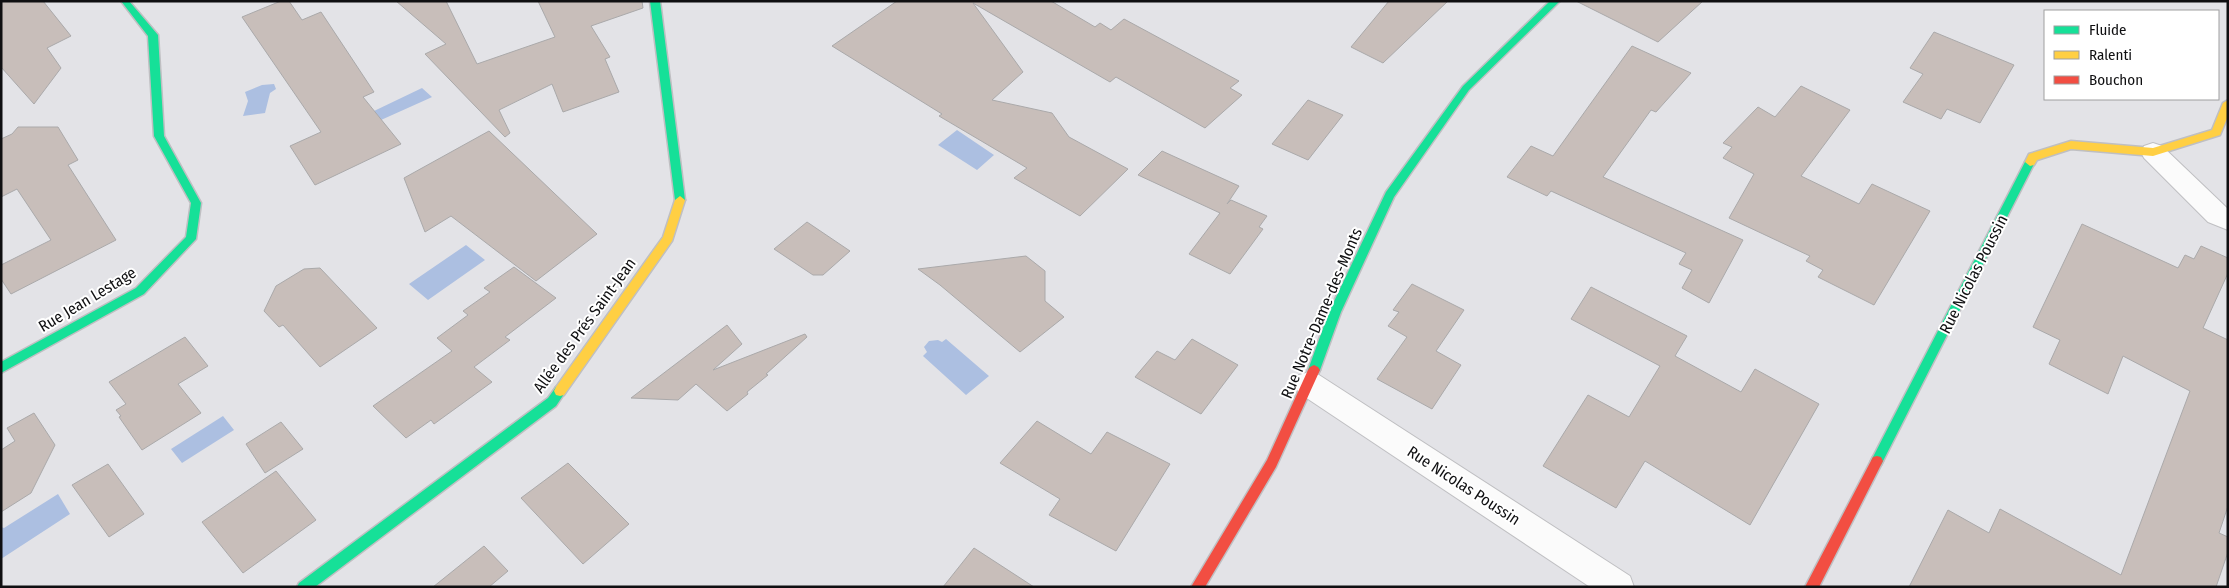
<svg xmlns="http://www.w3.org/2000/svg" width="2229" height="588" font-family="'Fira Sans Condensed',sans-serif">
  <style>
    .water { fill: #acbfe1 }
    .building { fill: #c8beba; stroke: #aaa9aa }
    .lines { fill: none; stroke-linecap: round; stroke-linejoin: round }
    .street-casing { stroke: #bfbfc2; stroke-width: 2 }
    .fast-casing { stroke: #bfbfc2; stroke-width: 3 }
    .slow-casing { stroke: #bfbfc2; stroke-width: 3 }
    .jam-casing { stroke: #bfbfc2; stroke-width: 3 }
    .street { fill: #fbfbfb; fill-rule: evenodd }
    .fast { fill: #16e098; fill-rule: evenodd }
    .slow { fill: #ffcf43; fill-rule: evenodd }
    .jam { fill: #f24e42; fill-rule: evenodd }
    .labels { text-anchor: middle; stroke-width: 4; stroke-linejoin: round; paint-order: stroke }
    .street-label { font-size: 16px; fill: #0f0f11; stroke: #fff }
  </style>
  <rect width="100%" height="100%" fill="#e3e3e7"/>
  <path class="water" d="M274 84 276 89 270 93 265 113 243 116 248 101 245 92 262 85Z
    M422 88 432 97 430 98 381 120 374 111Z
    M957 130 994 155 977 170 938 145Z
    M466 245 485 260 428 300 409 284Z
    M946 339 989 376 966 395 923 356 927 352 924 347 929 341 938 340 942 342Z
    M223 416 234 430 182 463 171 449Z
    M58 494 70 514 1 559V527L4 528Z"/>
  <path class="building" d="M1 1H43L71 36 47 48 61 68 34 104 1 67Z
    M281 1H289L302 20 321 12 374 92 363 97 401 144 315 185 290 146 321 132 242 17Z
    M396 1H446L477 64 555 37 538 1H642L643 8 591 26 610 57 605 59 619 92 563 112 552 84 499 110 510 133 505 137 425 54 446 44Z
    M897 1H1051L1095 27 1100 23 1111 30 1124 19 1239 81 1230 88 1242 95 1205 128 1116 77 1110 82 973 3 1023 72 992 100 1052 113 1069 137 1128 169 1080 216 1014 178 1027 168 939 116 942 114 832 46Z
    M1389 1H1448L1383 63 1351 47Z
    M1576 1H1703L1658 42Z
    M1934 32 2014 65 1980 123 1947 109 1941 119 1903 102 1923 74 1910 68Z
    M1632 46 1691 73 1656 112 1651 110 1603 177 1743 240 1709 303 1682 288 1692 270 1679 264 1686 253 1551 191 1547 196 1507 177 1531 146 1553 156Z
    M1801 86 1850 110 1801 176 1859 204 1872 184 1930 211 1874 305 1818 277 1823 270 1806 261 1810 256 1729 218 1754 174 1723 158 1732 147 1723 143 1758 107 1775 117Z
    M1308 100 1343 115 1308 160 1272 144Z
    M18 127H58L78 160 68 165 116 240 11 294 1 279V265L51 240 17 189 1 197V139L12 134Z
    M489 131 597 234 536 281 451 216 425 232 404 178Z
    M1162 151 1239 186 1227 204 1231 200 1267 216 1259 227 1263 229 1230 274 1189 254 1220 213 1138 175Z
    M807 222 850 251 823 275H813L774 249Z
    M2082 224 2178 268 2185 255 2194 259 2201 246 2228 258V273L2203 328 2228 340V506L2219 533 2228 537V552L2216 587H1909L1948 510 1989 533 2000 509 2121 575 2190 391 2123 356 2108 394 2049 364 2060 340 2033 327Z
    M1026 256 1045 271V301L1064 317 1020 352 940 285 918 269Z
    M514 267 556 298 505 337 510 340 474 367 492 382 434 424 431 420 406 438 373 406 452 351 437 338 468 315 463 311 490 292 484 288Z
    M320 268 377 328 320 367 283 325 279 327 264 311 276 286 304 269Z
    M1412 284 1464 310 1436 351 1461 365 1432 409 1377 379 1407 337 1388 326 1399 312 1393 310Z
    M1591 287 1687 336 1675 356 1741 392 1755 369 1819 404 1750 525 1645 461 1616 508 1543 466 1588 395 1629 417 1660 366 1571 319Z
    M727 325 742 344 713 370 805 334 807 337 766 374 768 375 747 392 748 394 727 411 696 384 678 400 631 398Z
    M185 337 208 366 178 384 201 413 142 450 119 417 121 416 116 410 126 404 109 382Z
    M1192 339 1238 365 1201 414 1135 377 1157 351 1175 360Z
    M34 413 55 445 31 493 1 512V450L15 441 7 428Z
    M1037 421 1091 454 1107 432 1170 464 1116 551 1049 515 1060 499 1000 463Z
    M281 422 303 449 265 473 246 444Z
    M568 463 629 524 583 564 521 498Z
    M108 464 144 514 109 537 72 485Z
    M276 471 316 520 243 573 202 522Z
    M484 546 508 571 489 587H433Z
    M974 548 1034 587H943Z"/>
  <g class="lines">
    <g class="street-casing">
      <path id="street" d="M2153 143 2162 146 2228 209V230L2208 222 2144 158 2141 152 2144 146Z
        M1309 372 1319 375 1630 576 1634 587H1590L1299 393 1294 384 1299 375Z"/>
    </g>
    <g class="fast-casing">
      <path id="fast" d="M121 1H129L158 35 164 136 201 203 196 239 144 294 1 373V362L136 288 186 237 191 203 154 136 148 36Z
        M650 1H660L685 200 680 204 675 200Z
        M1550 1H1560L1469 90 1394 197 1341 312 1320 370 1318 373 1314 375 1310 373 1308 370 1329 312 1386 192 1463 86Z
        M2030 158 2035 162 1881 465 1877 466 1873 465 1871 461 1873 457 2025 162Z
        M560 386 564 387 566 391 556 406 315 587H297L299 583 548 398 556 387Z"/>
    </g>
    <g class="slow-casing">
      <path id="slow" d="M2228 100V116L2220 135 2153 156 2071 149 2037 160 2034 165 2030 166 2025 162 2029 154 2071 141 2153 148 2212 130 2223 103Z
        M680 196 685 200 672 241 564 395 560 396 556 395 554 391 556 387 663 237 675 200Z"/>
    </g>
    <g class="jam-casing">
      <path id="jam" d="M1314 365 1318 367 1320 370 1276 467 1205 587H1191L1267 460 1308 370 1310 367Z
        M1877 456 1881 457 1883 461 1819 587H1805L1873 457Z"/>
    </g>
    <use href="#street" class="street"/>
    <use href="#fast" class="fast"/>
    <use href="#slow" class="slow"/>
    <use href="#jam" class="jam"/>
  </g>
  <g class="labels">
    <g class="street-label">
      <text transform="translate(1973 274) rotate(-63)" y="6">Rue Nicolas Poussin</text>
      <text transform="translate(87 299) rotate(-31)" y="6">Rue Jean Lestage</text>
      <text transform="translate(1321 313) rotate(-67)" y="6">Rue Notre-Dame-des-Monts</text>
      <text transform="translate(584 325) rotate(-54)" y="6">Allée des Prés Saint-Jean</text>
      <text transform="translate(1464 485) rotate(33)" y="6">Rue Nicolas Poussin</text>
    </g>
  </g>
  <rect width="2229" height="588" fill="none" stroke="#0f0f11" stroke-width="5"/>
  <rect x="2044" y="10" width="175" height="90" fill="#ffffff" stroke="#9f9fa0"/>
  <rect x="2054" y="26" width="25" height="8" fill="#16e098" stroke="#9f9fa0"/>
  <text x="2089" y="35" font-size="15" fill="#0f0f11">Fluide</text>
  <rect x="2054" y="51" width="25" height="8" fill="#ffcf43" stroke="#9f9fa0"/>
  <text x="2089" y="60" font-size="15" fill="#0f0f11">Ralenti</text>
  <rect x="2054" y="76" width="25" height="8" fill="#f24e42" stroke="#9f9fa0"/>
  <text x="2089" y="85" font-size="15" fill="#0f0f11">Bouchon</text>
</svg>
